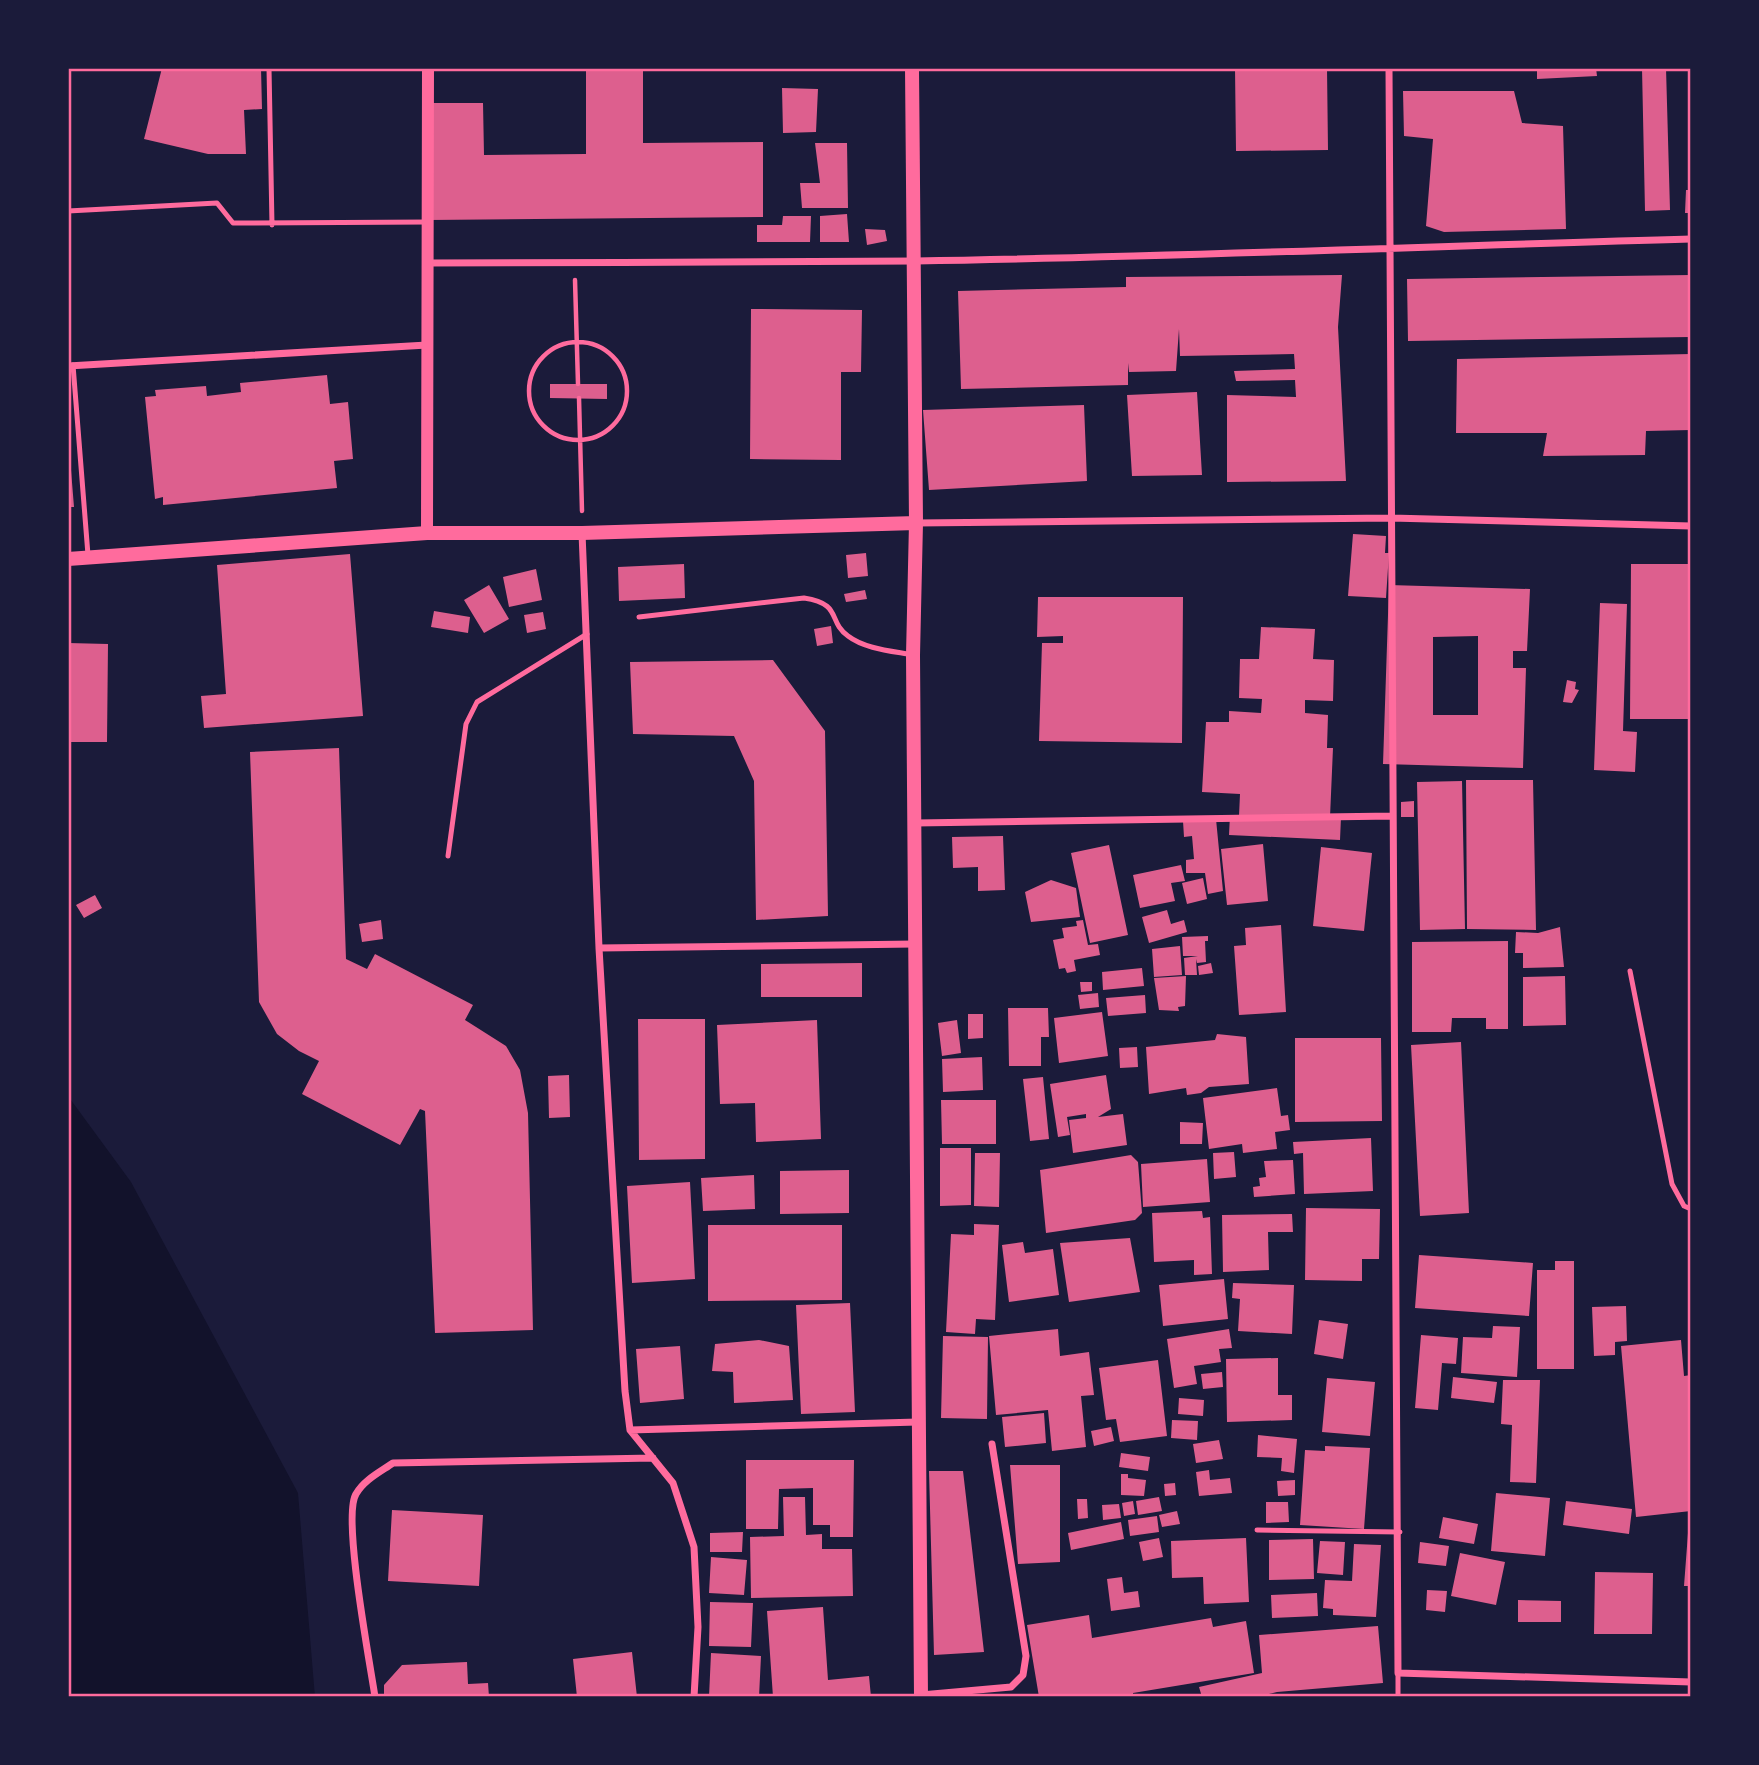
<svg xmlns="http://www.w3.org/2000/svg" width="1759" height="1765" font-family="'Fira Sans Condensed',sans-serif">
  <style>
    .water { fill: #12122b }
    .building { fill: #dd5f8e; fill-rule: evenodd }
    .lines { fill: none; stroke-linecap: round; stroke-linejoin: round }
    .path { stroke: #ff6b9d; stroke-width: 4.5 }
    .service { stroke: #ff6b9d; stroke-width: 5 }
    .minor { stroke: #ff6b9d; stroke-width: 7 }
    .tertiary { stroke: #ff6b9d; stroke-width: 12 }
    .secondary { stroke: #ff6b9d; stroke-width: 14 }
    .neatline { fill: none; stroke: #ff6b9d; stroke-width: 2.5 }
  </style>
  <rect width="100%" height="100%" fill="#1b1b3a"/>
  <path class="water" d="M68 1096 131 1182 298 1493 315 1697H68Z"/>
  <path class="building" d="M162 68H261L262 109 244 110 246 154H208L144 139Z
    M586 68H643V143L763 142V217L429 220V103H483L484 155 586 154Z
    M1235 68H1327L1328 150 1236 151Z
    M1537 68H1596L1597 76 1537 79Z
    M1642 68H1666L1670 210 1645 211Z
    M782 88 818 89 816 132 783 133Z
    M1403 91H1514L1522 123 1563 126 1566 229 1444 232 1426 226 1433 139 1404 136Z
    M815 143H847L848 208H802L800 183H820Z
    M1686 190H1691V213H1685Z
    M847 214 849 242H820V216Z
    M783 216H811L810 242H757V225H782Z
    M865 229 885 230 887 241 867 245Z
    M1342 275 1338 327 1346 481 1227 482V395L1296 397 1295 380 1236 381 1234 371 1295 369 1294 354 1180 356 1179 329 1176 371 1129 372 1128 363V385L961 389 958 291 1126 287V277Z
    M1691 275V337L1408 341 1407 279Z
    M751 309 862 310 861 372H841V460L750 459Z
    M1691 354V430L1646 431 1645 455 1543 456 1547 433H1456L1457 359Z
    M327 375 330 404 348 402 353 459 334 461 337 488 163 505V497L155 499 145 397 156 396 155 390 206 386 207 396 241 392 240 383Z
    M550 384H607V399L550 398Z
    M1197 392 1202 475 1132 476 1127 395Z
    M1084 405 1087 481 929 490 923 410Z
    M68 433 74 507H68Z
    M1353 534 1386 536 1385 553H1389L1386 598 1348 596Z
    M866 553 868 576 848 578 846 555Z
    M350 554 363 716 204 728 201 696 226 694 217 565Z
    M684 564 685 598 619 601 618 567Z
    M1631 564H1691V719H1630Z
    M536 569 542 600 509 607 503 577Z
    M489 585 509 619 484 633 464 600Z
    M1389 585 1530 589 1527 651H1513V668H1526L1523 768 1383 764ZM1478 636V715H1433V637Z
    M865 590 867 599 846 602 844 594Z
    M1038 597H1183L1182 743 1039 741 1042 643H1063V636L1037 637Z
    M1600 603 1627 604 1623 731 1637 732 1635 772 1594 770Z
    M434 611 470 617 468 633 431 627Z
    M543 612 546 629 527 633 524 615Z
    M831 626 833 643 817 646 814 629Z
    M1261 627 1315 629 1313 659 1334 660 1333 701 1305 700V713L1328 715 1327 748H1333L1330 817H1341L1340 840 1229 835 1230 815 1239 816 1240 794 1202 792 1206 722H1229V711L1261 713 1262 699 1239 698 1240 659H1259Z
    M68 643 108 644 107 742H68Z
    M773 660 825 731 828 916 756 920 754 781 734 736 633 734 630 662Z
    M1567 680 1576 682 1575 689 1579 690 1572 703 1563 702Z
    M339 748 346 959 367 969 375 954 473 1005 465 1020 506 1046 520 1070 528 1113 533 1330 435 1333 425 1111 420 1109 400 1145 302 1094 319 1061 299 1051 277 1034 259 1002 250 752Z
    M1466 780H1533L1536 930 1467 929Z
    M1462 781 1465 929 1420 930 1417 782Z
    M1414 801V817H1401V802Z
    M1216 819 1223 891 1208 894 1205 873H1186V860L1194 859 1192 836 1184 837 1183 821Z
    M1003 836 1005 890 978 891V867L953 868 952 837Z
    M1263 844 1268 901 1227 905 1221 849Z
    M1109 845 1128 935 1090 943 1071 853Z
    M1321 847 1372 853 1364 931 1313 926Z
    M1181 865 1185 881 1171 883 1175 901 1140 908 1133 875Z
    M1203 878 1207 899 1187 904 1182 883Z
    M1051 880 1076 888 1080 917 1031 922 1025 892Z
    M95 895 102 908 84 918 76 905Z
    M1167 910 1171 924 1184 920 1187 932 1149 943 1142 917Z
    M381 920 383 939 362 942 359 924Z
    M1083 920 1088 945 1098 944 1100 955 1074 960 1076 971 1067 973 1065 968 1059 969 1053 940 1064 938 1062 928 1077 926 1076 921Z
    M1281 925 1286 1012 1239 1015 1234 946 1246 945 1245 928Z
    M1560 927 1564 967 1523 968V953H1515L1516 932 1538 933Z
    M1208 936V941H1205L1206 962 1197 963 1196 959 1197 975H1185L1184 958 1198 956H1183L1182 937Z
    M1508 941V1029H1486V1018H1452L1451 1032H1412V942Z
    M1180 946 1182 975 1154 977 1152 949Z
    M862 963V997H761V964Z
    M1211 963 1213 973 1199 975 1198 966Z
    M1142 968 1144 986 1103 990 1102 972Z
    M1186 976 1185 1006 1178 1007 1179 1011 1159 1010 1154 978Z
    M1565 976 1566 1025 1523 1026V977Z
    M1080 982H1092V991L1081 992Z
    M1098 993 1099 1007 1080 1009 1078 995Z
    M1145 995 1146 1013 1108 1016 1106 998Z
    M1008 1008H1048L1049 1037H1041V1066H1009Z
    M1102 1012 1108 1056 1059 1063 1054 1018Z
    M968 1014H983V1038L968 1039Z
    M638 1019H705V1159L639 1160Z
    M817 1020 821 1139 756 1142 755 1103 720 1104 717 1025Z
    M957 1020 961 1053 942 1056 938 1023Z
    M1217 1034 1246 1037 1249 1084 1209 1087 1201 1093 1187 1095 1186 1088 1149 1094 1146 1047 1215 1040Z
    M1295 1038H1381L1382 1121 1295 1122Z
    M1461 1042 1469 1213 1420 1216 1411 1045Z
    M1137 1047 1138 1067 1120 1068 1119 1048Z
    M982 1057 983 1090 943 1092 942 1059Z
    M569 1075 570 1117 549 1118 548 1076Z
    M1106 1075 1111 1109 1098 1117 1123 1114 1127 1145 1073 1153 1069 1120 1086 1118V1114L1067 1117 1070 1135 1058 1137 1050 1084Z
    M1043 1077 1049 1139 1030 1141 1023 1079Z
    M1277 1088 1281 1116 1288 1115 1290 1130 1275 1132 1277 1149 1243 1153 1242 1144 1209 1149 1203 1098Z
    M941 1100H996V1144H942Z
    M1180 1122 1203 1123 1202 1144H1180Z
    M1371 1138 1373 1191 1304 1194 1303 1153 1294 1154 1293 1142Z
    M940 1148H971V1205L940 1206Z
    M1234 1152 1236 1177 1214 1179 1213 1153Z
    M975 1153H1000L999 1207 974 1206Z
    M1131 1155 1138 1162 1142 1213 1135 1220 1046 1233 1040 1170Z
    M1207 1159 1210 1202 1143 1207 1141 1164Z
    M1293 1160 1295 1194 1254 1197 1253 1187 1260 1186 1259 1178 1266 1177 1264 1161Z
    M849 1170V1213L780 1214V1171Z
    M754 1175 755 1209 703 1211 701 1178Z
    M690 1182 695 1279 632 1283 627 1186Z
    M1306 1208 1380 1209 1379 1259H1362V1281L1305 1280Z
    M1202 1211 1203 1218 1210 1217 1212 1274 1194 1275V1260L1154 1262 1152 1213Z
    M1292 1214 1293 1232H1268L1269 1270 1223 1272 1222 1215Z
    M974 1224 999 1225 995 1320 976 1319 975 1334 946 1332 951 1234 974 1235Z
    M708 1225H842V1300L708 1301Z
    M1130 1238 1140 1292 1069 1302 1060 1243Z
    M1023 1242 1025 1253 1053 1249 1059 1295 1009 1302 1002 1245Z
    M1419 1255 1533 1263 1529 1316 1415 1308Z
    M1555 1261H1574V1369H1537V1270H1555Z
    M1224 1279 1228 1319 1163 1326 1159 1285Z
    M1233 1283 1294 1285 1292 1334 1238 1331 1240 1299 1232 1298Z
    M850 1303 855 1412 801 1414 796 1305Z
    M1626 1306 1627 1341 1615 1342V1355L1594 1356 1592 1307Z
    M1319 1320 1348 1324 1343 1359 1314 1354Z
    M1493 1326 1520 1327 1517 1377 1461 1373 1463 1337 1492 1338Z
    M1058 1329 1060 1356 1089 1352 1094 1395 1081 1396 1086 1447 1052 1451 1048 1410 996 1415 989 1336Z
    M1229 1329 1232 1348 1219 1349 1221 1362 1194 1366 1197 1384 1174 1388 1167 1339Z
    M1421 1335 1458 1338 1456 1364 1442 1363 1438 1410 1415 1408Z
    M943 1336 988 1337 987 1419 941 1418Z
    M759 1340 789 1346 793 1400 734 1403 733 1372 712 1371 715 1344Z
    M1681 1340 1684 1376 1691 1375V1511L1636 1517 1621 1346Z
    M680 1346 684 1399 640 1403 636 1349Z
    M1278 1358V1395H1292V1420L1227 1422 1226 1359Z
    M1158 1360 1167 1436 1120 1442 1116 1419 1106 1420 1099 1368Z
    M1222 1372 1223 1387 1203 1389 1201 1374Z
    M1453 1377 1497 1382 1494 1403 1451 1398Z
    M1327 1378 1375 1382 1370 1436 1322 1432Z
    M1503 1380H1540L1536 1483 1510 1482 1512 1425 1501 1424Z
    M1179 1398 1204 1400 1203 1416 1178 1414Z
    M1044 1413 1046 1443 1005 1447 1002 1417Z
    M1172 1420 1198 1421 1197 1440 1171 1438Z
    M1111 1427 1114 1441 1094 1446 1091 1431Z
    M1258 1435 1297 1439 1294 1473 1281 1471 1282 1458 1257 1457Z
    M1219 1440 1223 1459 1196 1463 1193 1444Z
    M1325 1446 1370 1448 1364 1529 1300 1525 1305 1450 1325 1451Z
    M1121 1453 1150 1457 1148 1471 1119 1467Z
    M746 1460H854L853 1537H830V1525H813V1488L779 1489 778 1529H746Z
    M1010 1465H1060V1562L1018 1564Z
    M1209 1470 1210 1480 1230 1478 1232 1493 1199 1496 1196 1472Z
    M929 1471H963L984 1652 934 1655Z
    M1121 1474H1128V1478L1146 1480 1144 1496 1121 1495Z
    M1295 1480V1495L1278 1496 1277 1481Z
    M1175 1483 1176 1495 1165 1496 1164 1484Z
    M1496 1493 1550 1498 1545 1556 1491 1551Z
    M783 1497H805L806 1535 822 1534V1549H852L853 1596 751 1598 750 1537 784 1536Z
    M1159 1497 1162 1511 1138 1515 1136 1501Z
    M1077 1499H1087L1088 1518 1078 1519Z
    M1133 1501 1135 1514 1124 1516 1122 1503Z
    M1566 1501 1632 1509 1629 1534 1563 1525Z
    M1266 1502H1288L1289 1522 1266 1523Z
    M1119 1504 1121 1518 1103 1520 1102 1505Z
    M392 1510 483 1515 479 1586 388 1581Z
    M1177 1511 1180 1524 1162 1527 1159 1515Z
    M1157 1516 1159 1532 1130 1536 1128 1520Z
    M1443 1517 1478 1524 1474 1544 1439 1538Z
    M1121 1522 1124 1539 1071 1550 1068 1533Z
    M743 1532 742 1552H710V1533Z
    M1688 1533H1691V1586H1684Z
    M1159 1538 1163 1557 1143 1561 1139 1542Z
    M1246 1538 1249 1602 1204 1604 1203 1577 1172 1578 1171 1541Z
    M1313 1539 1314 1579 1269 1580V1540Z
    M1320 1541 1345 1542 1343 1575 1317 1573Z
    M1420 1542 1449 1546 1446 1566 1418 1563Z
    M1354 1544 1381 1545 1376 1617 1333 1615V1609L1323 1608 1325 1580 1352 1581Z
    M1460 1553 1505 1562 1496 1605 1451 1596Z
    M711 1557 747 1560 744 1595 709 1593Z
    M1595 1572 1653 1573 1652 1634H1594Z
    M1122 1577 1124 1593 1138 1591 1140 1607 1111 1611 1107 1579Z
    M1427 1590 1447 1591 1445 1612 1426 1610Z
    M1317 1593 1318 1616 1272 1618 1271 1595Z
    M1518 1600 1561 1601V1622H1518Z
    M710 1602 753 1603 751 1647 709 1646Z
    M823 1607 828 1680 869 1676 871 1697H773L767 1611Z
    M1089 1615 1092 1638 1211 1618 1213 1627 1246 1621 1254 1673 1133 1693V1697H1039L1027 1625Z
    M1378 1626 1383 1683 1277 1692 1256 1697H1202L1199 1687 1262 1673 1259 1635Z
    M632 1652 637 1697H577L573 1659Z
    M711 1653 761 1656 759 1697H709Z
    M467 1662 468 1684 488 1683 489 1697H384V1685L402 1665Z"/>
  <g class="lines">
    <path class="path" d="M575 280 578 384
      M529 391a49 49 0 1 1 98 0a49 49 0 1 1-98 0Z
      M579 398 582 511"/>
    <path class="service" d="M269 68 272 225
      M68 211 217 203 233 223 428 222
      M73 365 88 555
      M639 617 804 598C843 604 827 621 848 636 865 649 892 651 913 655
      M448 856 466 724 477 702 587 634
      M1630 971 1672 1184 1684 1206 1691 1209
      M1257 1530 1400 1532
      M1398 1673V1697"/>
    <path class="minor" d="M1389 68 1398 1673 1691 1682
      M427 263C590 262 753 263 916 261 1175 257 1433 246 1691 239
      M68 366 427 345
      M916 523 1391 518 1691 526
      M582 533 599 948 625 1391 630 1430 673 1483 694 1547 698 1627 694 1697
      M915 823 1393 816
      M599 948 915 944
      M630 1430 918 1422
      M921 1695 1011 1687 1023 1675 1026 1656 992 1444
      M375 1697C370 1663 342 1516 356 1494 364 1480 380 1472 393 1463L653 1458"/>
    <path class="tertiary" d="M427 533 428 68"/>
    <path class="secondary" d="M912 68 916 523 913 655 921 1697
      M68 559 427 533H582L916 523"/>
  </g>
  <rect width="1759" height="1765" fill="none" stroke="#1b1b3a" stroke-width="140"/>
  <rect x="70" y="70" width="1619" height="1625" class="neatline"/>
</svg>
